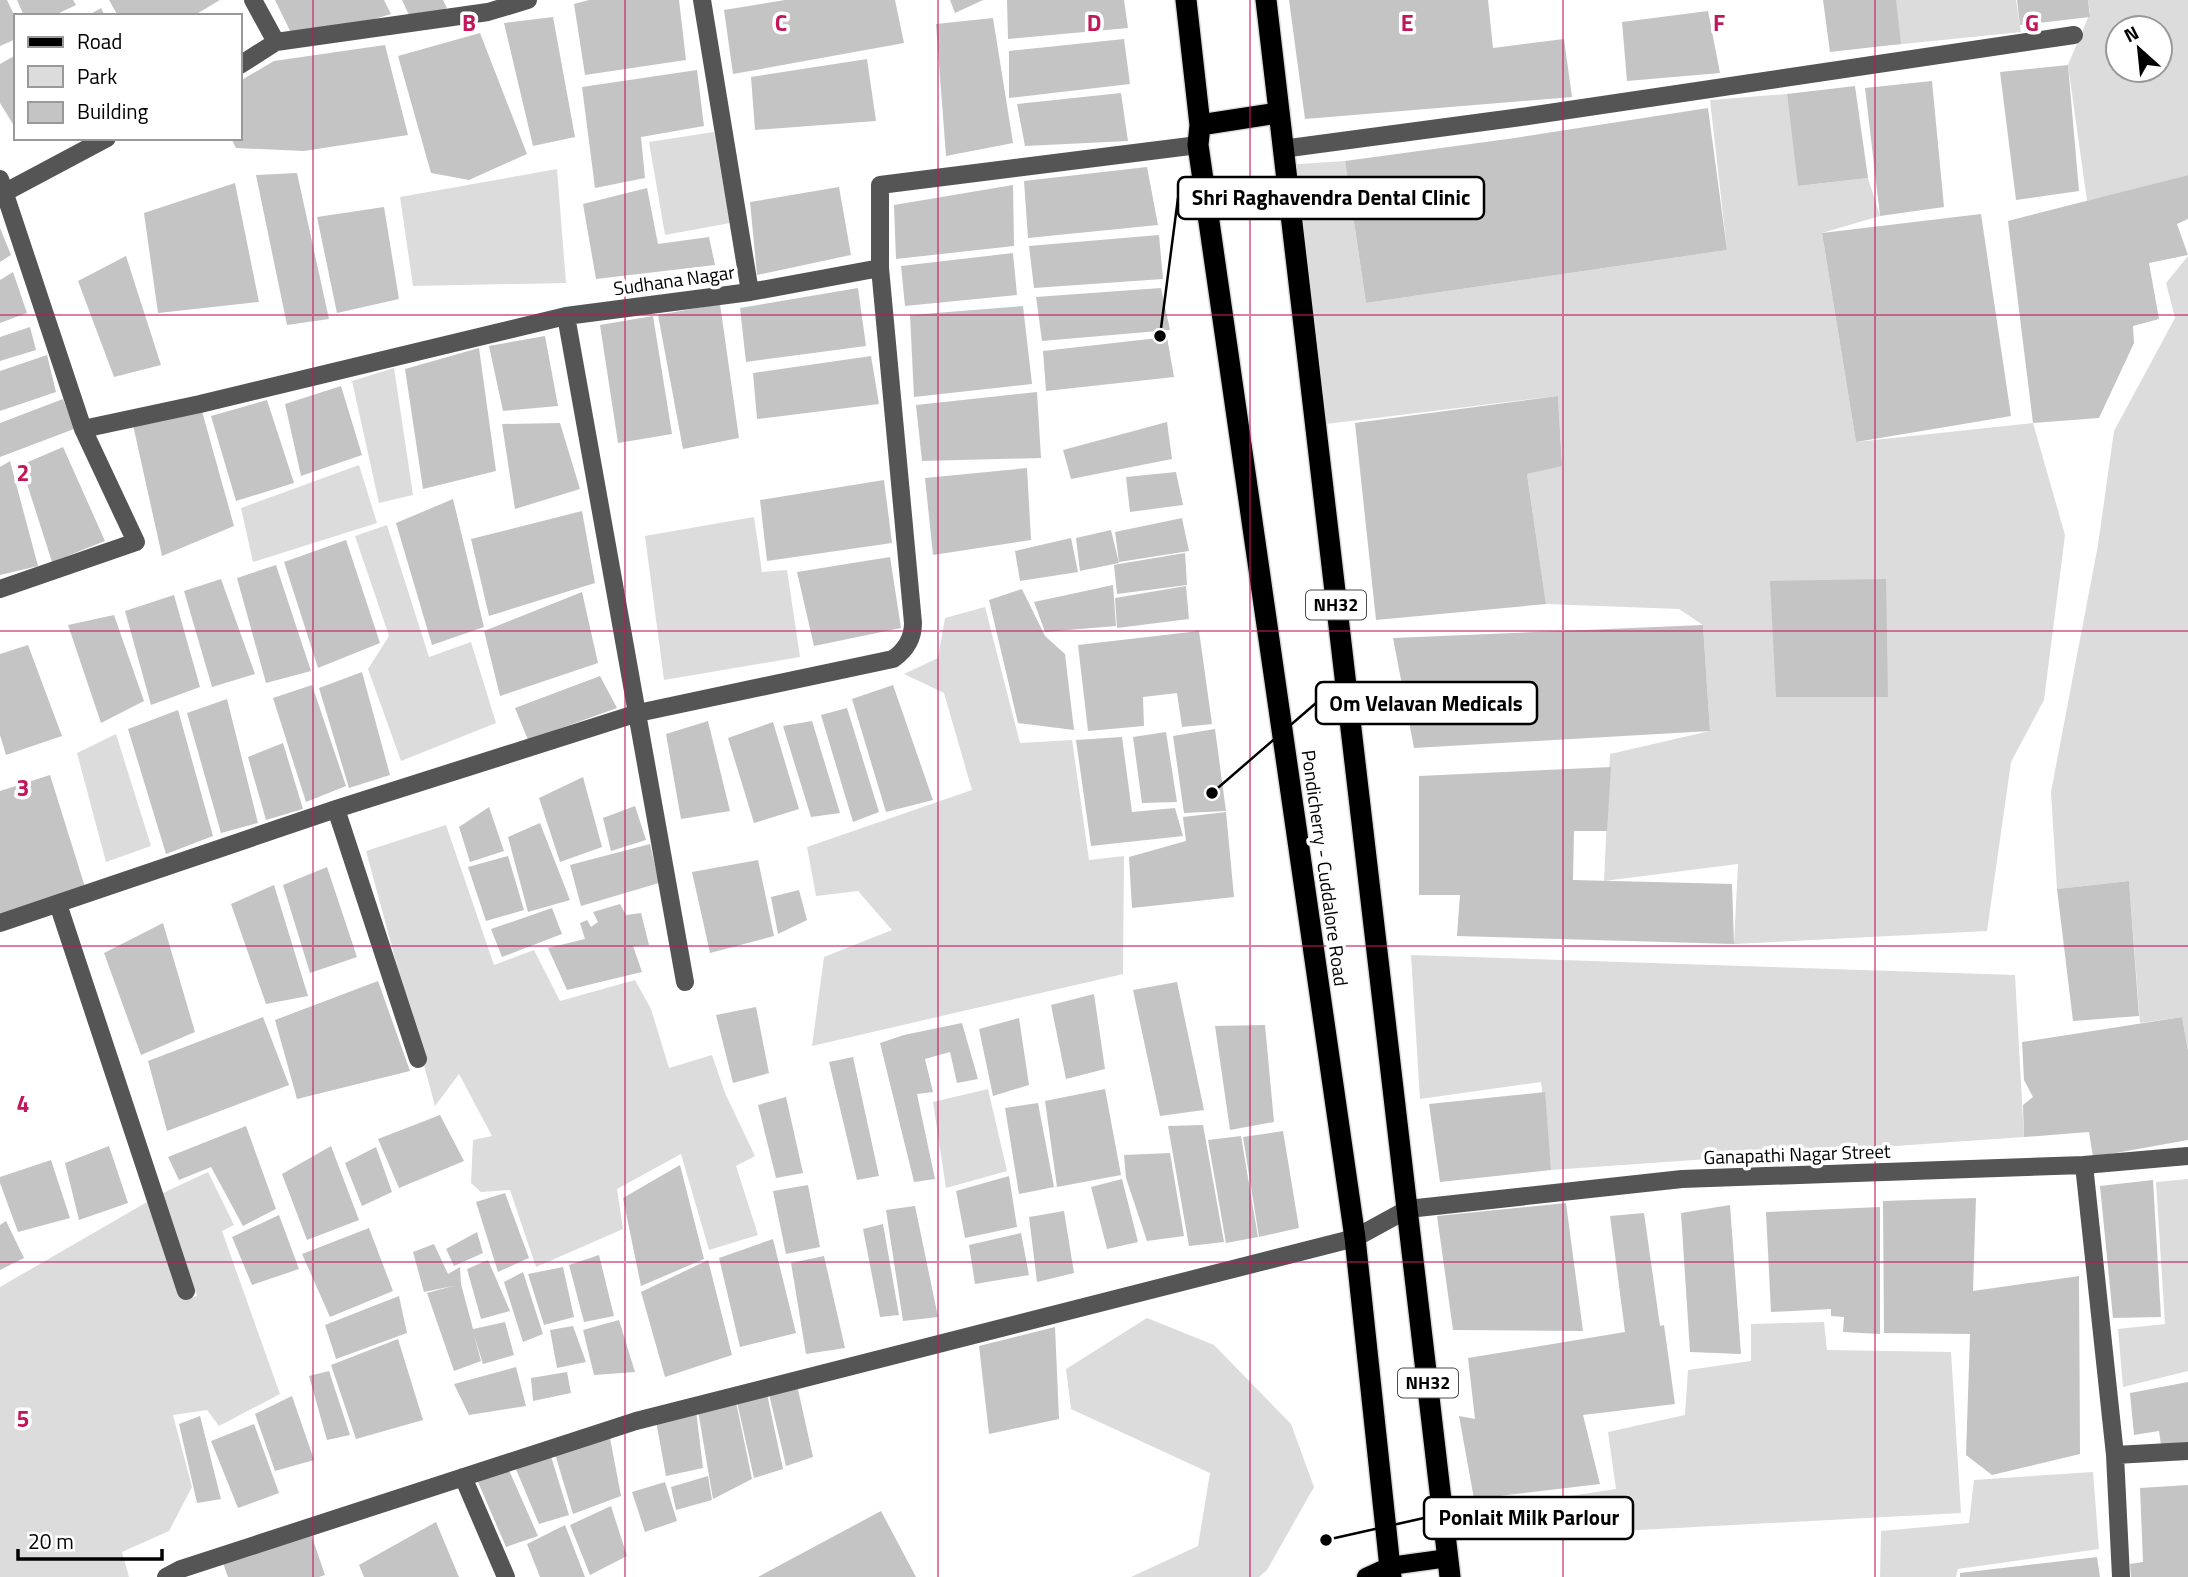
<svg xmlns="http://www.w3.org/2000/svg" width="2188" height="1577" font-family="'Titillium Web',sans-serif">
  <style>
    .green { fill: #dcdcdc; fill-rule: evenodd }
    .building { fill: #c4c4c4 }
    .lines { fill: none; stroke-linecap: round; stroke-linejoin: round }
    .major-casing { stroke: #dbdbdb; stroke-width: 21 }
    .highway-casing { stroke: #dbdbdb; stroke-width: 24 }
    .minor { stroke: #555; stroke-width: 18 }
    .major { stroke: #000; stroke-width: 18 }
    .highway { stroke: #000; stroke-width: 21 }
    .grid { fill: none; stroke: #c2185b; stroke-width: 2; stroke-opacity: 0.55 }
    .labels { text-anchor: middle; stroke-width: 7; stroke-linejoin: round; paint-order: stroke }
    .shield { fill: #fff; stroke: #4c4c4c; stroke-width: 2 }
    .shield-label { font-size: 18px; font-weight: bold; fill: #000 }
    .street-label { font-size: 19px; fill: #000; stroke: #fff }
    .grid-label { font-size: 23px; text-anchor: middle; font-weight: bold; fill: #c2185b; stroke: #fff; stroke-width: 7; stroke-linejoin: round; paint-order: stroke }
    .leader { fill: none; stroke: #000; stroke-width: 2.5 }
    .callout-dot { fill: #000; stroke: #fff; stroke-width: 2.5 }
    .callout { fill: #fff; stroke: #000; stroke-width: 2.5 }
    .callout-label { font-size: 21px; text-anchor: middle; font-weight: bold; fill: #000 }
  </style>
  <rect width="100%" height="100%" fill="#fff"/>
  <path class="green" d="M1893 0H2016L2021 32 1893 45Z
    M2088 0H2188V175L2087 201 2068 65 2090 13ZM2118 28H2160V70H2118Z
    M1787 94 1799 186 1868 178 1880 216 1822 233 1856 442 2033 423 2065 535 2044 700 2011 762 1987 931 1734 944 1738 864 1604 881 1610 754 1710 731 1703 625 1679 609 1546 604 1527 474 1562 465 1558 396 1326 424 1284 165 1345 161 1366 303 1727 250 1710 100Z
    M714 132 730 223 665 235 649 142Z
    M557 169 566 283 413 286 400 197Z
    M2188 256V1050L2182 1017 2140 1023 2129 881 2057 889 2051 792 2098 545 2114 431 2175 318 2166 283Z
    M394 368 413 495 379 503 352 381Z
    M359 465 377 523 253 562 241 508Z
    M754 517 762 572 787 570 800 657 664 680 645 536Z
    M387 525 429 657 471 642 496 723 401 761 368 669 389 636 355 536Z
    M985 607 1020 743 1072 740 1089 860 1124 856 1123 974 812 1046 824 957 892 930 858 891 816 896 807 847 972 790 944 693 904 674 938 658 945 618Z
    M116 734 151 846 106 862 77 753Z
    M446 825 494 965 534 950 560 1001 635 980 651 1009 669 1068 712 1055 725 1093 755 1156 736 1166 758 1235 709 1250 681 1154 617 1189 623 1229 536 1267 510 1190 481 1192 471 1183 473 1140 492 1136 459 1074 435 1106 366 851Z
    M1411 955 2015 975 2024 1137 1551 1170 1541 1082 1420 1099Z
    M988 1089 1007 1171 946 1188 933 1102Z
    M208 1172 234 1225 222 1231 280 1394 219 1426 207 1410 173 1415 192 1487 169 1531 122 1552 129 1577H0V1287L147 1202 184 1299 197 1296 161 1194Z
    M2188 1179V1371L2123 1387 2118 1329 2165 1324 2156 1182Z
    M1147 1318 1214 1345 1291 1424 1314 1487 1267 1570 1259 1577H1131L1198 1546 1210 1473 1071 1409 1066 1369Z
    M1824 1322 1827 1350 1951 1352 1961 1513 1506 1537 1504 1506 1616 1489 1608 1432 1685 1415 1688 1370 1751 1361V1324Z
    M2093 1472 2099 1549 1958 1569 1956 1577H1880L1881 1531 1969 1523 1974 1480Z"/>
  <path class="building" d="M0 0H7L16 19V39L0 46Z
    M17 0H73L76 5 53 16H24Z
    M109 0H220L193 16H118Z
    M275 0H384L391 14 296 43Z
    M402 0H443L447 8 413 24Z
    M589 0H679L686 60 585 75 574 4Z
    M785 0H895L904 43 733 74 724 10Z
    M950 0H983L955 13Z
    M1007 0H1124L1128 28 1008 39Z
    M1289 0H1488L1493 48 1564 39 1572 97 1305 119Z
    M1823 0H1896L1901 44 1830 52Z
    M2017 0H2088L2090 17 2020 25Z
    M101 8 105 16H87Z
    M1708 11 1720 73 1627 81 1622 22Z
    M553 17 575 137 533 146 504 23Z
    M993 18 1013 143 946 156 936 24Z
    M480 33 527 154 469 180 431 173 398 56Z
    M1124 39 1130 84 1009 98V51Z
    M385 45 408 135 304 151 236 148 231 138H240V81L274 61Z
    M16 55V129L0 103V64Z
    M867 59 876 121 755 130 751 77Z
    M2068 65 2079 191 2016 200 2000 72Z
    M697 70 704 126 641 137 645 178 595 188 582 87Z
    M1932 81 1944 207 1880 216 1865 88Z
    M1855 86 1868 178 1798 186 1787 94Z
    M1121 93 1128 141 1025 146 1017 104Z
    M1708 108 1727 250 1366 303 1345 161 1515 138Z
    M1147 167 1158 225 1028 238 1024 181Z
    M297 173 329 319 287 325 256 175Z
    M2188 175V219L2177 224 2188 255 2149 263 2159 319 2133 326 2134 343 2099 418 2033 423 2008 221Z
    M235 183 259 302 158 313 144 213Z
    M1013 185 1014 246 896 259 894 205Z
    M839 187 851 255 757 275 750 202Z
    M647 188 658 244 709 237 715 265 596 279 583 204Z
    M384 207 399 299 337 313 317 217Z
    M1981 214 2011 416 1856 442 1822 233Z
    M0 228 11 255 0 262Z
    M1159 235 1163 279 1034 288 1029 246Z
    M1013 253 1017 295 905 306 901 266Z
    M126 256 161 365 114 377 78 281Z
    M13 272 27 313 0 323V280Z
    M858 288 866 346 746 362 740 308Z
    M1161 288 1170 330 1042 341 1036 297Z
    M720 304 739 438 683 449 658 315Z
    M1023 306 1032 384 914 397 910 315Z
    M653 316 672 434 618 443 600 325Z
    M30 327 36 350 0 361V337Z
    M545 336 558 406 503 411 489 346Z
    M1167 337 1174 377 1046 391 1043 351Z
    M479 348 496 471 423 489 405 369Z
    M47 355 56 392 0 411V371Z
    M871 356 879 404 757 419 753 373Z
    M341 386 362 455 301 476 285 404Z
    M1037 392 1041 458 922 461 916 405Z
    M1558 396 1562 466 1527 474 1546 604 1376 620 1355 423Z
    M63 399 74 429 0 457V423Z
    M267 400 294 483 236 501 211 416Z
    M200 404 234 526 162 556 133 425Z
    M1167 422 1172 459 1071 479 1063 450Z
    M560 423 580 489 515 509 502 424Z
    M63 447 105 541 52 562 21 465Z
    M10 461 38 566 0 575V467Z
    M1027 468 1031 540 933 555 925 478Z
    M1176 472 1183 505 1130 512 1126 477Z
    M884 480 892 543 767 561 760 500Z
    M453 499 484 627 432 645 396 523Z
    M582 511 595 583 489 616 471 539Z
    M1182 518 1189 551 1119 562 1115 532Z
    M1111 530 1119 563 1080 571 1076 538Z
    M1071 538 1078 572 1020 581 1015 551Z
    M346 540 380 643 318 668 284 562Z
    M1185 553 1187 585 1117 594 1114 565 1119 564V566V564Z
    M890 557 901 628 814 646 797 572Z
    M276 565 311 671 266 683 237 578Z
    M221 579 255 674 212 687 184 591Z
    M1886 579 1888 697H1776L1770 581Z
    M1113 585 1116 626 1045 632 1034 602Z
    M1186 586 1189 619 1117 628 1115 598Z
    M1022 589 1045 636 1065 654 1074 730 1018 723 989 600Z
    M582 592 598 663 500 696 484 631Z
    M174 595 200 687 151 705 125 611Z
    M114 615 144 701 101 723 68 625Z
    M1703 625 1710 731 1414 748 1393 638Z
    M1199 631 1212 724 1182 727 1177 693 1143 697 1144 726 1088 731 1078 645Z
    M28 645 62 736 6 755 0 735V654Z
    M362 672 390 775 349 788 319 688Z
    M600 676 617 708 528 740 515 708Z
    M312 685 346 786 306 802 273 698Z
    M893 685 933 800 886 812 852 699Z
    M227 699 258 823 221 833 187 713Z
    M847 708 879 812 853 822 821 715Z
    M178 710 213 836 166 854 128 729Z
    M708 721 730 811 681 819 666 734Z
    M812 721 840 813 811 817 783 726Z
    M773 722 799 809 754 823 728 738Z
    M1215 729 1226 811 1184 813 1173 736Z
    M1166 732 1177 802 1142 803 1133 737Z
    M1122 737 1132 812 1175 808 1183 836 1091 846 1076 740Z
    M283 743 303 809 266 820 248 757Z
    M1611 767 1607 831H1574L1573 880 1732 884 1734 944 1457 936 1460 895H1419V776Z
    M50 775 85 887 0 914V791Z
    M583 777 602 847 560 862 539 798Z
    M635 806 646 840 611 851 603 818Z
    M489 807 504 851 470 862 459 827Z
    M1226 812 1234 897 1132 908 1129 857 1186 841 1183 817Z
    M540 823 570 900 528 912 508 837Z
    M650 844 659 883 581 906 570 865Z
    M508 856 524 910 486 921 468 867Z
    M758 860 774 936 710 953 692 872Z
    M327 867 357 957 310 973 283 885Z
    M2129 881 2139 1016 2073 1021 2057 889Z
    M274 885 308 996 266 1004 231 904Z
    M799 890 807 920 778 934 771 897Z
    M620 904 626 915 641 913 649 945 633 946 642 972 567 990 548 948 585 939 580 923 587 920 591 927 598 922 593 912Z
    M552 908 562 934 502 957 491 929Z
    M163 923 195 1032 141 1055 104 953Z
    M378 981 410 1071 297 1099 275 1020Z
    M1177 982 1204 1110 1160 1116 1133 990Z
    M1094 994 1105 1069 1066 1079 1051 1005Z
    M756 1007 769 1073 733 1083 716 1015Z
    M263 1017 289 1085 167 1131 148 1061Z
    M2182 1017 2188 1050V1140L2093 1157 2089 1132 2024 1137 2023 1105 2033 1097 2024 1080 2022 1042Z
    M1019 1018 1029 1085 993 1096 979 1029Z
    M962 1023 978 1079 957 1083 950 1052 925 1059 933 1092 917 1094 935 1179 914 1182 880 1043 904 1035Z
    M1265 1025 1274 1122 1230 1130 1215 1026Z
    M853 1057 879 1176 857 1180 829 1062Z
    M1105 1089 1121 1175 1057 1187 1045 1101Z
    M1545 1092 1551 1170 1440 1182 1429 1104Z
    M786 1097 803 1173 776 1178 758 1105Z
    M1038 1103 1054 1187 1019 1194 1005 1108Z
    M440 1115 464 1161 399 1188 378 1139Z
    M1203 1125 1224 1242 1189 1246 1168 1126Z
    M246 1126 276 1209 243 1226 211 1167 179 1180 168 1157Z
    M1283 1131 1299 1228 1259 1237 1243 1137Z
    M1241 1136 1258 1237 1226 1243 1208 1140Z
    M109 1146 128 1203 79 1220 65 1163Z
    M331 1146 359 1220 307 1240 282 1174Z
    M376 1147 392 1192 362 1206 345 1163Z
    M1170 1153 1184 1236 1147 1241 1126 1178 1124 1155Z
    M51 1160 70 1218 18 1232 0 1183V1177Z
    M680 1165 704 1259 641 1286 623 1198Z
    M1009 1176 1017 1227 965 1238 956 1191Z
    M1122 1179 1138 1242 1107 1249 1091 1187Z
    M2153 1180 2161 1317 2113 1318 2100 1186Z
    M808 1185 820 1247 786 1254 773 1191Z
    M505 1193 529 1258 498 1272 476 1202Z
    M1976 1198 1973 1291 2079 1276 2080 1454 1992 1475 1966 1455 1970 1334 1884 1333 1883 1201Z
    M1566 1203 1583 1331 1453 1330 1437 1216Z
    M1730 1205 1741 1354 1690 1352 1681 1213Z
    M915 1206 938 1317 903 1321 886 1210Z
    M1880 1207V1334L1843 1332 1844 1317 1831 1316V1309L1771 1312 1766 1212Z
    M1064 1211 1074 1273 1037 1282 1029 1217Z
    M1644 1213 1660 1326 1664 1325 1675 1404 1583 1415 1600 1484 1474 1499 1459 1416 1475 1419 1468 1358 1625 1332 1610 1216Z
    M279 1215 299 1269 252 1285 232 1237Z
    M6 1221 24 1258 0 1270V1225Z
    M883 1224 899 1315 880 1317 863 1229Z
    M369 1228 393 1291 330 1317 302 1254Z
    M477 1232 483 1253 454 1266 446 1249Z
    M1021 1233 1029 1275 975 1284 969 1245Z
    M773 1239 796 1333 740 1347 719 1258Z
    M434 1244 448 1274 460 1267 461 1284 473 1329 505 1322 514 1355 483 1364 474 1335 481 1361 454 1371 427 1293 453 1286 424 1292 413 1252Z
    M599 1255 614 1316 584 1322 569 1265Z
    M824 1256 845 1348 806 1354 791 1263Z
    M488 1260 510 1311 481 1319 467 1269Z
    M708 1260 732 1355 665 1377 641 1292Z
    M563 1267 574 1317 544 1325 528 1274Z
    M523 1272 543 1334 523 1342 504 1282Z
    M399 1296 407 1333 336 1359 325 1325Z
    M619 1320 635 1372 594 1375 583 1330Z
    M573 1326 586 1362 557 1368 550 1330Z
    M1055 1327 1059 1419 989 1434 979 1346Z
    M398 1339 423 1420 356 1439 331 1365Z
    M516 1367 526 1406 469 1415 454 1384Z
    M329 1371 350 1435 327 1440 309 1376Z
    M567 1372 571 1393 533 1401 531 1378Z
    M2188 1382V1442L2161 1445 2159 1431 2134 1435 2130 1393Z
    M797 1385 813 1457 786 1466 769 1394Z
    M767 1394 783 1469 754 1478 737 1402Z
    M292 1396 314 1460 275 1471 255 1414Z
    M736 1402 752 1479 713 1499 698 1411Z
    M696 1410 703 1468 666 1476 656 1421Z
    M200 1416 221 1499 197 1503 179 1424Z
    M254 1424 279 1493 238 1508 211 1441Z
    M610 1438 621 1496 573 1514 555 1454Z
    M550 1453 569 1515 539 1524 515 1467Z
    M508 1468 538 1536 506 1547 478 1482Z
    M708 1476 712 1500 676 1510 671 1487Z
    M665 1482 677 1521 645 1532 632 1492Z
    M2188 1485V1577H2131L2130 1564 2143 1562 2140 1488Z
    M611 1506 627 1556 590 1575 570 1525Z
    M881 1511 916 1577H758Z
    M436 1522 459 1577H364L359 1565Z
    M565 1525 585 1577H540L527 1544Z
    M311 1534 325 1575 319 1577H228L223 1563Z
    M2097 1557 2100 1577H1960V1573Z"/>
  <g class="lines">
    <g class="major-casing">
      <path id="major" d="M1366 1577 1390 1566 1448 1558"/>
    </g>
    <g class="highway-casing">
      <path id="highway" d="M1186 0 1200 125 1198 145 1355 1238 1391 1577
        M1266 0 1450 1577
        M1200 125 1278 113"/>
    </g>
    <path class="minor" d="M253 0 276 42
      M702 0 750 292
      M240 65 276 42 488 12 528 0
      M1282 149 1521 117 2074 35
      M0 179 83 429 136 542 0 589
      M0 195 107 138
      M566 316 685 982
      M83 429 200 404 566 316 750 292 880 268V185L1198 145
      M336 809 418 1059
      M58 904 186 1291
      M0 923 336 809 638 713 893 659C906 650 913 639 913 623L880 268
      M2084 1165 2115 1455 2121 1577
      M2115 1455 2188 1451
      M463 1477 506 1577
      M166 1577 181 1569 636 1421 1355 1238 1408 1209 1682 1179 2084 1165 2188 1156"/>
    <use href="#major" class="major"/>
    <use href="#highway" class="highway"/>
  </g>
  <path class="grid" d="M313 0V1577M625 0V1577M938 0V1577M1250 0V1577M1563 0V1577M1875 0V1577M0 315H2188M0 631H2188M0 946H2188M0 1262H2188"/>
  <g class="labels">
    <g class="shield">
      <rect x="1306" y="590.5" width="60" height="29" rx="5"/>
      <rect x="1398" y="1368.5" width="60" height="29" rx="5"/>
    </g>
    <g class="shield-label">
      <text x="1336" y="611">NH32</text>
      <text x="1428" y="1389">NH32</text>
    </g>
    <g class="street-label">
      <text transform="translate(674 280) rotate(-8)" y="7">Sudhana Nagar</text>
      <text transform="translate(1325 868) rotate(82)" y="7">Pondicherry - Cuddalore Road</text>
      <text transform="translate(1797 1154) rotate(-2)" y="7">Ganapathi Nagar Street</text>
    </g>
  </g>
  <g class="grid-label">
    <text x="469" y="31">B</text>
    <text x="781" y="31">C</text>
    <text x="1094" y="31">D</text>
    <text x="1407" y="31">E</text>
    <text x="1719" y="31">F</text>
    <text x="2032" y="31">G</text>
    <text x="23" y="481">2</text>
    <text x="23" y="796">3</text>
    <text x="23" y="1112">4</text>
    <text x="23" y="1427">5</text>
  </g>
  <path class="leader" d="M1160 336L1178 198M1212 793L1316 703M1326 1540L1424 1518"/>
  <g class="callout-dot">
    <circle cx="1160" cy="336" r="7"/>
    <circle cx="1212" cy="793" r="7"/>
    <circle cx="1326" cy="1540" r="7"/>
  </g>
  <g class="callout">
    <rect x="1178" y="177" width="306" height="42" rx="7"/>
    <rect x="1316" y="682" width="221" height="42" rx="7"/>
    <rect x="1424" y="1497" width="209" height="42" rx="7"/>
  </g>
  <g class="callout-label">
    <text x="1331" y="205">Shri Raghavendra Dental Clinic</text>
    <text x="1426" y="711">Om Velavan Medicals</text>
    <text x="1529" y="1525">Ponlait Milk Parlour</text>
  </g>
  <rect x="14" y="14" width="228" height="126" fill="#ffffff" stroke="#999999" stroke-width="2"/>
  <rect x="28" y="37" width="35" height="10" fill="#000000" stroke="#999999" stroke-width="2"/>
  <text x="77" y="49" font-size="21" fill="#000000">Road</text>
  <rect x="28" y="66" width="35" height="21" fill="#dcdcdc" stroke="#999999" stroke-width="2"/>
  <text x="77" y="84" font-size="21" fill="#000000">Park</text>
  <rect x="28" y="102" width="35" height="21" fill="#c4c4c4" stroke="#999999" stroke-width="2"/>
  <text x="77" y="119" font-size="21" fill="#000000">Building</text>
  <g transform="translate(2139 49) rotate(333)"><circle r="33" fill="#ffffff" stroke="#999999" stroke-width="2"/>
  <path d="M0-5L12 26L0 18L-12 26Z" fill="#000000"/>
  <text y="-10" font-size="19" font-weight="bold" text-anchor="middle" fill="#000000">N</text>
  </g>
  <path d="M18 1549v10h144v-10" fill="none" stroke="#000000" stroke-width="3.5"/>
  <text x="28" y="1549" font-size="21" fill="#000000" stroke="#ffffff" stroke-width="5" paint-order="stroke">20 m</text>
</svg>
